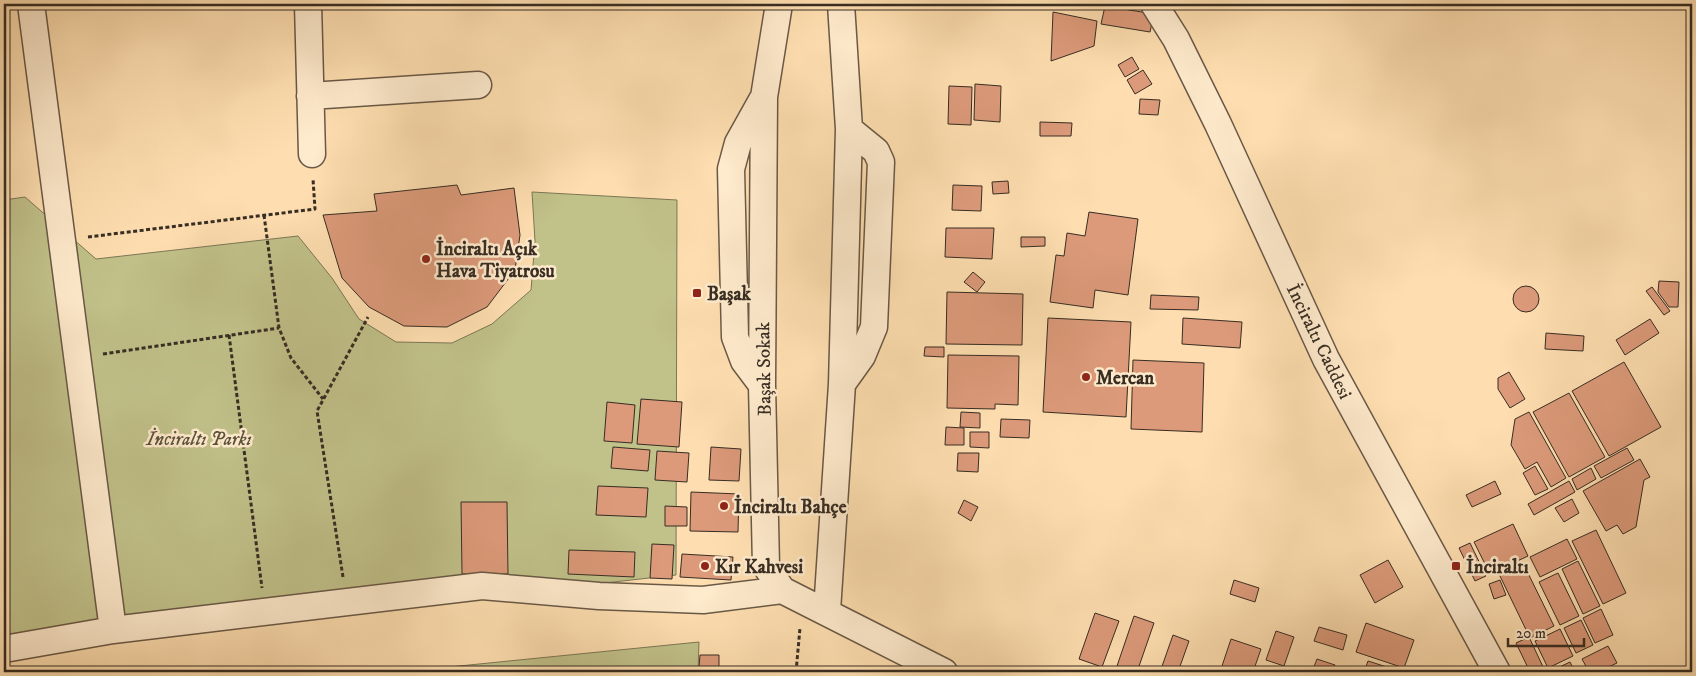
<svg xmlns="http://www.w3.org/2000/svg" width="1696" height="676" font-family="'IM FELL DW Pica',serif">
  <style>
    .green { fill: #c1c18a; stroke: #7c7756 }
    .building { fill: #dc9a7a; stroke: #372d23 }
    .lines { fill: none; stroke-linecap: round; stroke-linejoin: round }
    .minor-casing { stroke: #695946; stroke-width: 29 }
    .path { stroke: #372d23; stroke-width: 3; stroke-dasharray: 4 2.5; stroke-linecap: butt }
    .minor { stroke: #feeacc; stroke-width: 26 }
    .poi-dot { fill: #8f2418; stroke: #feeacc; stroke-width: 2 }
    .labels { text-anchor: middle; stroke-width: 5; stroke-linejoin: round; paint-order: stroke }
    .poi-label { font-size: 19px; font-weight: bold; fill: #372d23; stroke: #feeacc; text-anchor: start }
    .street-label { font-size: 19px; fill: #372d23; stroke: #feeacc }
    .park-label { font-size: 19px; font-style: italic; fill: #5a523d; stroke: #feeacc }
  </style>
  <rect width="100%" height="100%" fill="#fedeb0"/>
  <filter id="stains"><feTurbulence type="fractalNoise" baseFrequency=".004" numOctaves="4"/><feColorMatrix values="0 0 0 0 .2 0 0 0 0 .09 0 0 0 0 .02 0 0 0 .5 -.17"/></filter>
  <radialGradient id="worn" r=".72"><stop offset=".6" stop-color="#630" stop-opacity="0"/><stop offset="1" stop-color="#630" stop-opacity=".3"/></radialGradient>
  <path class="green" d="M532 192 677 200 676 575 4 650V200L25 197 96 259 298 236 332 278 359 319 396 342 452 343 492 324 531 290 535 241Z
    M699 642 698 672H399Z"/>
  <path class="building" d="M1105 6 1154 14 1150 32 1101 24Z
    M1053 12 1097 21 1094 46 1051 61Z
    M1132 57 1139 69 1125 77 1118 65Z
    M1143 70 1152 84 1135 94 1127 80Z
    M975 84 1001 86 1000 122 974 120Z
    M949 86 972 87 971 125 948 124Z
    M1140 99 1160 100 1158 115 1139 114Z
    M1040 122 1072 123 1071 136H1040Z
    M1008 181 1009 193 993 194 992 182Z
    M457 185 461 195 514 188 520 235 515 270 487 307 447 327 404 326 369 307 342 278 323 215 377 211 374 194Z
    M953 185 982 186 981 211 952 210Z
    M1089 212 1138 219 1128 295 1095 290 1093 308 1050 302 1056 255 1064 256 1067 233 1085 236Z
    M946 228H994L992 259 945 257Z
    M1021 237H1045V246L1021 247Z
    M973 272 985 282 977 292 964 282Z
    M1659 281 1679 282 1678 307H1669L1658 292Z
    M1513 299a13 13 0 1 1 26 0a13 13 0 1 1-26 0Z
    M1652 287 1670 311 1664 315 1646 291Z
    M947 292 1023 294 1022 345 946 344Z
    M1151 295 1199 297 1198 310 1150 309Z
    M1048 318 1131 322 1126 417 1043 412Z
    M1183 318 1242 322 1240 348 1182 344Z
    M1650 319 1659 333 1625 355 1616 340Z
    M1546 333 1584 336 1583 351 1545 349Z
    M925 347H944V357L924 356Z
    M948 355 1019 356 1018 405 995 404V409L947 408Z
    M1133 360 1204 363 1202 432 1131 429Z
    M1624 362 1661 427 1609 456 1572 391Z
    M1509 372 1525 399 1510 408 1498 389V378Z
    M1569 393 1605 457 1569 477 1533 412Z
    M641 399 682 402 679 447 637 444Z
    M607 402 635 405 632 443 604 441Z
    M961 412 980 413V428L960 427Z
    M1529 412 1566 478 1551 487 1537 462 1525 469 1511 445 1515 419Z
    M1001 419 1030 420 1029 438 1000 437Z
    M946 427 964 428V445H945Z
    M970 432H989V448L970 447Z
    M613 447 650 450 648 471 611 468Z
    M711 447 741 449 739 481 709 480Z
    M1627 448 1634 460 1601 478 1594 466Z
    M657 451 689 453 687 482 655 480Z
    M958 453H979L978 472 957 471Z
    M1640 459 1650 477 1644 480 1636 527 1623 534 1617 525 1606 531 1583 491Z
    M1535 466 1548 489 1535 495 1523 473Z
    M1591 468 1596 479 1577 490 1572 479Z
    M1495 481 1501 494 1472 507 1466 495Z
    M1569 481 1575 492 1534 515 1528 504Z
    M598 486 648 488 646 517 596 515Z
    M691 492 739 494 738 532 690 531Z
    M1572 499 1579 513 1564 522 1555 508Z
    M964 500 978 507 971 521 958 513Z
    M461 502H507L508 574H462Z
    M665 506 687 507V526H665Z
    M1513 524 1528 556 1490 574 1474 542Z
    M1596 530 1626 593 1603 604 1572 541Z
    M1567 539 1577 559 1540 577 1530 557Z
    M1470 543 1486 576 1475 581 1459 548Z
    M652 544 674 545 672 579 650 578Z
    M569 550 635 552 634 577 568 574Z
    M682 554 733 557 731 580 680 577Z
    M1388 560 1403 587 1375 603 1360 575Z
    M1578 561 1600 606 1583 614 1562 569Z
    M1523 563 1554 626 1530 638 1499 574Z
    M1558 573 1579 616 1560 625 1539 582Z
    M1234 580 1259 588 1255 602 1230 594Z
    M1500 580 1506 595 1494 599 1489 584Z
    M1601 609 1613 635 1595 643 1583 618Z
    M1095 613 1119 621 1102 667 1079 659Z
    M1134 616 1154 623 1137 672H1126L1116 669Z
    M1581 620 1593 645 1576 653 1564 628Z
    M1366 623 1414 640 1404 668 1356 652Z
    M1319 627 1347 635 1343 650 1314 641Z
    M1560 629 1573 656 1548 668 1535 641Z
    M1276 631 1294 637 1284 666 1266 660Z
    M1173 635 1189 641 1178 672H1160Z
    M1529 637 1544 669 1537 672H1530L1516 643Z
    M1231 639 1261 649 1253 672H1220Z
    M1608 646 1617 663 1598 672H1589L1582 659Z
    M700 655H719V667H699Z
    M1317 659 1335 665 1333 672H1312Z
    M1368 661 1390 668 1389 672H1364Z
    M1570 662 1575 672H1552L1551 671Z
    M1183 667 1198 672H1182Z
    M699 670H717V672H699Z"/>
  <g class="lines">
    <g class="minor-casing">
      <path id="minor" d="M31 4 113 630
        M308 4 312 154
        M779 4 764 97 762 385 766 566 782 590 944 672
        M1154 4 1176 39 1218 124 1326 359 1497 672
        M310 96 478 85
        M842 384 862 356 874 327 881 162 876 151 849 129
        M762 385 744 361 735 337 731 169 738 143 762 100
        M827 611 842 384 849 129 841 4
        M4 649 113 630 482 586 599 596 703 600 782 590"/>
    </g>
    <path class="path" d="M264 215 279 328 291 358 323 399
      M88 237 315 209 313 179
      M229 335 262 588
      M103 354 279 328
      M343 577 317 411 368 317
      M501 672 511 670
      M796 672 800 628"/>
    <use href="#minor" class="minor"/>
  </g>
  <g class="poi-dot">
    <circle cx="426" cy="259" r="5"/>
    <rect x="692" y="288" width="10" height="10" rx="2.5"/>
    <circle cx="1086" cy="377" r="5"/>
    <circle cx="724" cy="506" r="5"/>
    <circle cx="705" cy="566" r="5"/>
    <rect x="1451" y="561" width="10" height="10" rx="2.5"/>
  </g>
  <g class="labels">
    <g class="poi-label">
      <text x="436" y="255">İnciraltı Açık<tspan x="436" dy="22">Hava Tiyatrosu</tspan></text>
      <text x="707" y="300">Başak</text>
      <text x="1096" y="384">Mercan</text>
      <text x="734" y="513">İnciraltı Bahçe</text>
      <text x="715" y="573">Kır Kahvesi</text>
      <text x="1466" y="573">İnciraltı</text>
    </g>
    <g class="street-label">
      <text transform="translate(1320 341) rotate(64)" y="7">İnciraltı Caddesi</text>
      <text transform="translate(763 369) rotate(-91)" y="7">Başak Sokak</text>
    </g>
    <g class="park-label">
      <text x="199" y="445">İnciraltı Parkı</text>
    </g>
  </g>
  <rect width="1696" height="676" fill="none" stroke="#fedeb0" stroke-width="20"/>
  <rect x="5" y="5" width="1686" height="666" fill="none" stroke="#372d23" stroke-width="2.5"/>
  <rect x="10" y="10" width="1676" height="656" fill="none" stroke="#372d23"/>
  <path d="M1508 638v8h76v-8" fill="none" stroke="#372d23" stroke-width="2.5"/>
  <text x="1516" y="638" font-size="15" fill="#372d23" stroke="#feeacc" stroke-width="4" paint-order="stroke">20 m</text>
  <rect width="100%" height="100%" filter="url(#stains)"/>
  <rect width="100%" height="100%" fill="url(#worn)"/>
</svg>
